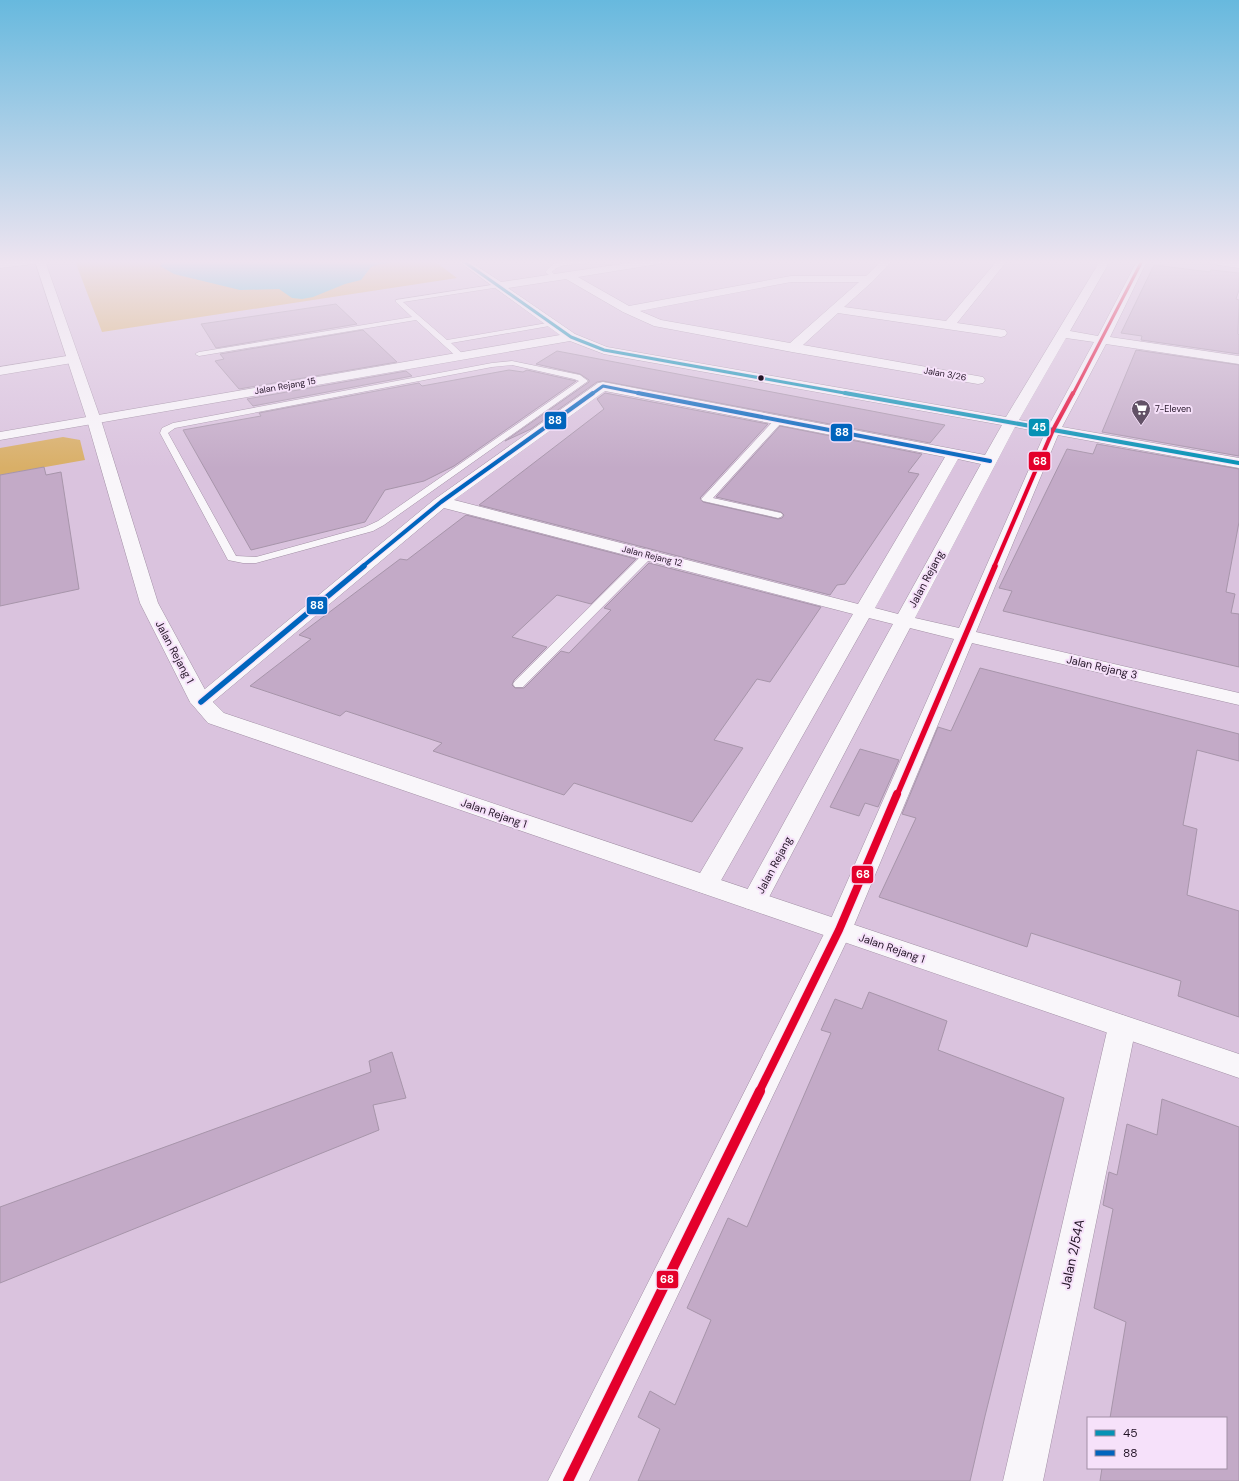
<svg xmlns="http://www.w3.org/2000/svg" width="1239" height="1481" font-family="'DM Sans',sans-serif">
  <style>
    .green { fill: #d9af67 }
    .water { fill: #47c0cf }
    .building { fill: #c3aac7; stroke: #a795aa }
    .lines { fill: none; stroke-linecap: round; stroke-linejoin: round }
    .service-casing { stroke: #a290a5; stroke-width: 1 }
    .minor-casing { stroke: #a290a5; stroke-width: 1 }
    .tertiary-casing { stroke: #a290a5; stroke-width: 1 }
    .service { fill: #f9f6fa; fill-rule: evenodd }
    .minor { fill: #f9f6fa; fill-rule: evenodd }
    .tertiary { fill: #f9f6fa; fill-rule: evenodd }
    .bus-1-far1-casing { stroke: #f6e1fa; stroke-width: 4.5 }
    .bus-1-casing { stroke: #f6e1fa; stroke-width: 6 }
    .bus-2-far2-casing { stroke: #f6e1fa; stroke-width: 4.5 }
    .bus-2-far1-casing { stroke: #f6e1fa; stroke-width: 6 }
    .bus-2-casing { stroke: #f6e1fa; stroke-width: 8 }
    .bus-3-far4-casing { stroke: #f6e1fa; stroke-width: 4.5 }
    .bus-3-far3-casing { stroke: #f6e1fa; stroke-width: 6 }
    .bus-3-far2-casing { stroke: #f6e1fa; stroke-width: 8 }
    .bus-3-far1-casing { stroke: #f6e1fa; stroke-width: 10 }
    .bus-3-casing { stroke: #f6e1fa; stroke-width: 12 }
    .bus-1-far1 { stroke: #0592b5; stroke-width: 3 }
    .bus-1 { stroke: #0592b5; stroke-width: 4 }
    .bus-2-far2 { stroke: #0065bd; stroke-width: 3 }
    .bus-2-far1 { stroke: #0065bd; stroke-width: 4 }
    .bus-2 { stroke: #0065bd; stroke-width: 5.5 }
    .bus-3-far4 { stroke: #e4002b; stroke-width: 3 }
    .bus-3-far3 { stroke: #e4002b; stroke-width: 4 }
    .bus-3-far2 { stroke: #e4002b; stroke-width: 5.5 }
    .bus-3-far1 { stroke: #e4002b; stroke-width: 8 }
    .bus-3 { stroke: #e4002b; stroke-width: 10 }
    .bus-dot { fill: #221325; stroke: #f6e1fa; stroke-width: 1.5 }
    .labels { text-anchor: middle; stroke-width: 4; stroke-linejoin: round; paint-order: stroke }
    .far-street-label { font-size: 9px; fill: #221325; stroke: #f6e1fa }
    .far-poi-label { font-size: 9px; fill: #221325; stroke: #f6e1fa; text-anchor: start }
    .street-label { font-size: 11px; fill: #221325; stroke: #f6e1fa }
    .near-street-label { font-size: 13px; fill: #221325; stroke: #f6e1fa }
    .line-badge { stroke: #f6e1fa; stroke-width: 1.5 }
    .badge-label { font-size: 11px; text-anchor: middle; font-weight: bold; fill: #fff }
  </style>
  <rect width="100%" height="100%" fill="#dac3de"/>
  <path class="green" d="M75 261H434L457 278 102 332Z
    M63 437 80 440 85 460 0 475V448Z"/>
  <path class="water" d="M170 261H399L377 265 371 267 361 280 345 284 313 297 302 299 292 298 279 289 240 290 174 274 160 266 163 262Z"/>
  <path class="building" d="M1154 265 1210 272 1211 270 1239 273V290L1236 299 1239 300 1238 334 1239 335V354L1141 340 1142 336 1121 333Z
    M336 304 357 324 216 348 201 324Z
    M363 330 397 362 239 389 215 361 224 359 220 354Z
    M1136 350 1239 365V456L1102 432Z
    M557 351 945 425 930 443 603 381 597 382 531 429 505 441 589 382V380L580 374 536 364Z
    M509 370 523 372 527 370 576 381 454 466 424 481 385 490 365 522 251 550 183 430 261 416 259 413 419 383 422 386Z
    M406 371 412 376 253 406 247 399Z
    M605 393 768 424 700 498 703 502 778 519 782 518 784 515 781 512 716 497 780 426 922 454 908 472 919 474 845 584 837 585 830 595 479 505 604 409 597 399Z
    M1097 444 1239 469V522L1226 592 1235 594 1231 613 1239 614V667L1003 611 1012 591 999 588 1067 449 1093 454Z
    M44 467 46 475 61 472 79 589 0 606V475Z
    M466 515 636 559 591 604 557 595 512 637 547 647 514 680 512 685 515 688H524L561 651 569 653 611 610 604 608 649 563 821 607 770 682 757 679 714 740 743 748 692 822 574 783 564 795 433 751 442 743 346 711 340 716 250 686 311 639 299 635 400 559 407 560Z
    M980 668 1239 734V761L1197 750 1183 825 1197 829 1187 895 1239 911V1017L1178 996 1181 981 1031 933 1027 947 879 897 916 818 902 814 938 727 951 731Z
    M860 749 899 760 878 807 865 803 859 816 830 807Z
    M869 992 947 1021 938 1050 1064 1098 985 1416 970 1481H638L660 1429 638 1417 650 1391 675 1405 711 1320 687 1308 728 1218 747 1227 831 1033 821 1030 835 999 862 1009Z
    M392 1052 406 1098 373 1105 379 1130 0 1283V1207L371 1072 369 1061Z
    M1162 1099 1239 1127V1481H1100L1102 1468H1226V1418H1110L1126 1322 1094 1308 1113 1209 1103 1205 1109 1172 1117 1175 1127 1124 1157 1135Z"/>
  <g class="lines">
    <g class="service-casing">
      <path id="service" d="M567 261H590C579 268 563 260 552 272L558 278 555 280 545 272 553 264Z
        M498 284 501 286 500 287 403 302 447 340 553 322 555 323V325L451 343 465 356 461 358H458L416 320 199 356 195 354 199 352 412 317 396 302V300Z
        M512 361 580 375 588 381 384 525 373 531 256 563H243L228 560 160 433 162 428 173 423 492 363ZM512 365 574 379 579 381 378 521 365 527 256 557 236 556 168 433 175 428 492 367Z
        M779 417 783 420 782 422 713 498 781 513 783 515 781 517 778 518 703 501 701 499 703 497 776 418Z
        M648 552 653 555 652 557 523 687H515L513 684 515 681 644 553Z"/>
    </g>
    <g class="minor-casing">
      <path id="minor" d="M10 261H38L33 264 0 268V262Z
        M458 261H469L501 282 641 261H663L662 263 658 264 578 277 629 306 791 276H866L881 261H892L873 281 844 307 946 321 997 261H1007L957 323 1005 330 1007 333 1005 336 1001 337 838 313 803 345 983 377 985 380 983 383 978 384 792 352 654 326 623 312 566 279 508 288 575 334 607 347 1006 417 1100 261H1110L1070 331 1098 336 1137 261H1147L1110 337 1239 356V364L1106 344 1062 427 1239 458V468L1058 435 976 632 1239 693V705L972 643 852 930 589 1481H548L826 930 954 639 910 628 767 901 763 908 754 910 745 908 741 901 893 624 869 618 715 891 706 894 697 891 693 885 853 614 444 508 208 706 201 708 194 706 190 702 194 698 435 499 598 383 603 382 985 455 1002 425 604 354 570 341 0 440V432L560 335ZM791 282H859L790 343 661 320 640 311ZM1066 338 1094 342 1049 425 1019 420ZM605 391 945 457 858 604 454 500ZM1015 427 1045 433 959 628 915 618ZM958 459 981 464 898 614 875 608Z
        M1207 261 1239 262V268L1212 264Z
        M73 355 78 356 79 359 78 362 0 375V367Z
        M1122 1015 1132 1019 1136 1027 1043 1481H1003L1108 1027 1112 1019Z"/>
    </g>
    <g class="tertiary-casing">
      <path id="tertiary" d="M35 261H45L101 420 158 603 210 699 224 713 1239 1054V1078L208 723 190 702 140 603 87 420Z"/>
    </g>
    <use href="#service" class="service"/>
    <use href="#minor" class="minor"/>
    <use href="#tertiary" class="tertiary"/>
    <g class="bus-1-far1-casing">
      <path id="bus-1-far1" d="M463 261 571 337 604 350 850 394"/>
    </g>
    <g class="bus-1-casing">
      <path id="bus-1" d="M845 393 1239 463"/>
    </g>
    <g class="bus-2-far2-casing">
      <path id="bus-2-far2" d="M592 394 603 386 643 394"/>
    </g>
    <g class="bus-2-far1-casing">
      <path id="bus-2-far1" d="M638 393 990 461
        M362 567 441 502 593 393"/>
    </g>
    <g class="bus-2-casing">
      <path id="bus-2" d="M201 702 364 566"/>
    </g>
    <g class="bus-3-far4-casing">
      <path id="bus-3-far4" d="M1073 394 1142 261"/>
    </g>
    <g class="bus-3-far3-casing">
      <path id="bus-3-far3" d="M994 567 1053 430 1073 393"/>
    </g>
    <g class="bus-3-far2-casing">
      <path id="bus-3-far2" d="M897 795 995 566"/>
    </g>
    <g class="bus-3-far1-casing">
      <path id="bus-3-far1" d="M759 1092 839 930 897 794"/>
    </g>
    <g class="bus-3-casing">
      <path id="bus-3" d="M568 1481 760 1091"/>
    </g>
    <use href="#bus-1-far1" class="bus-1-far1"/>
    <use href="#bus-1" class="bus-1"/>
    <use href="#bus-2-far2" class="bus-2-far2"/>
    <use href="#bus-2-far1" class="bus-2-far1"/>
    <use href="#bus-2" class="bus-2"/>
    <use href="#bus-3-far4" class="bus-3-far4"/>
    <use href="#bus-3-far3" class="bus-3-far3"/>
    <use href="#bus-3-far2" class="bus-3-far2"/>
    <use href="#bus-3-far1" class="bus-3-far1"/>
    <use href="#bus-3" class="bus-3"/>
  </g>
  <linearGradient id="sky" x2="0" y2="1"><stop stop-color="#67b9de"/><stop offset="0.56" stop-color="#eee4f0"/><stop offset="1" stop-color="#eee4f0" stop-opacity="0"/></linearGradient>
  <rect width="1239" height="468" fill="url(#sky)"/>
  <defs>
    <g id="supermarket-pin" transform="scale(1)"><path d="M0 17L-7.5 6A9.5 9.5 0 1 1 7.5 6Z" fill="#625166" stroke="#f6e1fa"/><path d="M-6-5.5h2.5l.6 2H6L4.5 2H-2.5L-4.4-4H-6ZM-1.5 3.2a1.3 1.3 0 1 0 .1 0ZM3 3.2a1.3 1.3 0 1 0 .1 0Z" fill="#fff"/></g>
  </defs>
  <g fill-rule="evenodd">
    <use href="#supermarket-pin" x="1141" y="409"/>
  </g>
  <circle class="bus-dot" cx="761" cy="378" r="3.5"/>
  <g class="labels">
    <g class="far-street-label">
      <text transform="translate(945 374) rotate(10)" y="3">Jalan 3/26</text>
      <text transform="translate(285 386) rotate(-10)" y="3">Jalan Rejang 15</text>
      <text transform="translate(652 556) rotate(14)" y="3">Jalan Rejang 12</text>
    </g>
    <g class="far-poi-label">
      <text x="1155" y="412">7-Eleven</text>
    </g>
    <g class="street-label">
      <text transform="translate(926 579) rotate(-62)" y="4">Jalan Rejang</text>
      <text transform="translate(175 652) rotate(62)" y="4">Jalan Rejang 1</text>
      <text transform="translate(1102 667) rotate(13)" y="4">Jalan Rejang 3</text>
      <text transform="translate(494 813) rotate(19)" y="4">Jalan Rejang 1</text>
      <text transform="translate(774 865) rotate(-62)" y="4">Jalan Rejang</text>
      <text transform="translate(892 948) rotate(19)" y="4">Jalan Rejang 1</text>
    </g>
    <g class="near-street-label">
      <text transform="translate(1072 1254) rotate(-78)" y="5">Jalan 2/54A</text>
    </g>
  </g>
  <g class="line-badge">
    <rect x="544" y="411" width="23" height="19" rx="4" fill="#0065bd"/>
    <rect x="1028" y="418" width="22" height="19" rx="4" fill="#0592b5"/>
    <rect x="830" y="423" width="23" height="19" rx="4" fill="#0065bd"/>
    <rect x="1028" y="451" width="23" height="20" rx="4" fill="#e4002b"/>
    <rect x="306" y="596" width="22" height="19" rx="4" fill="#0065bd"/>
    <rect x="851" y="865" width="23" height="19" rx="4" fill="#e4002b"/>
    <rect x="656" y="1270" width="23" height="19" rx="4" fill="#e4002b"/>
  </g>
  <g class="badge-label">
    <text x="555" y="424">88</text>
    <text x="1039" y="431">45</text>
    <text x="842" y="436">88</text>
    <text x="1040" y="465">68</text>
    <text x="317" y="609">88</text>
    <text x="863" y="878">68</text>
    <text x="667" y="1283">68</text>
  </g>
  <rect x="1087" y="1417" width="140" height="52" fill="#f6e1fa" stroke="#a18fa5"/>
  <rect x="1095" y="1430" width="20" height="6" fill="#0592b5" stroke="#a18fa5"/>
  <text x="1123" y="1437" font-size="12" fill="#221325">45</text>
  <rect x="1095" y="1450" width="20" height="6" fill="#0065bd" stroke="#a18fa5"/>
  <text x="1123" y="1457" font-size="12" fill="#221325">88</text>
</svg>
